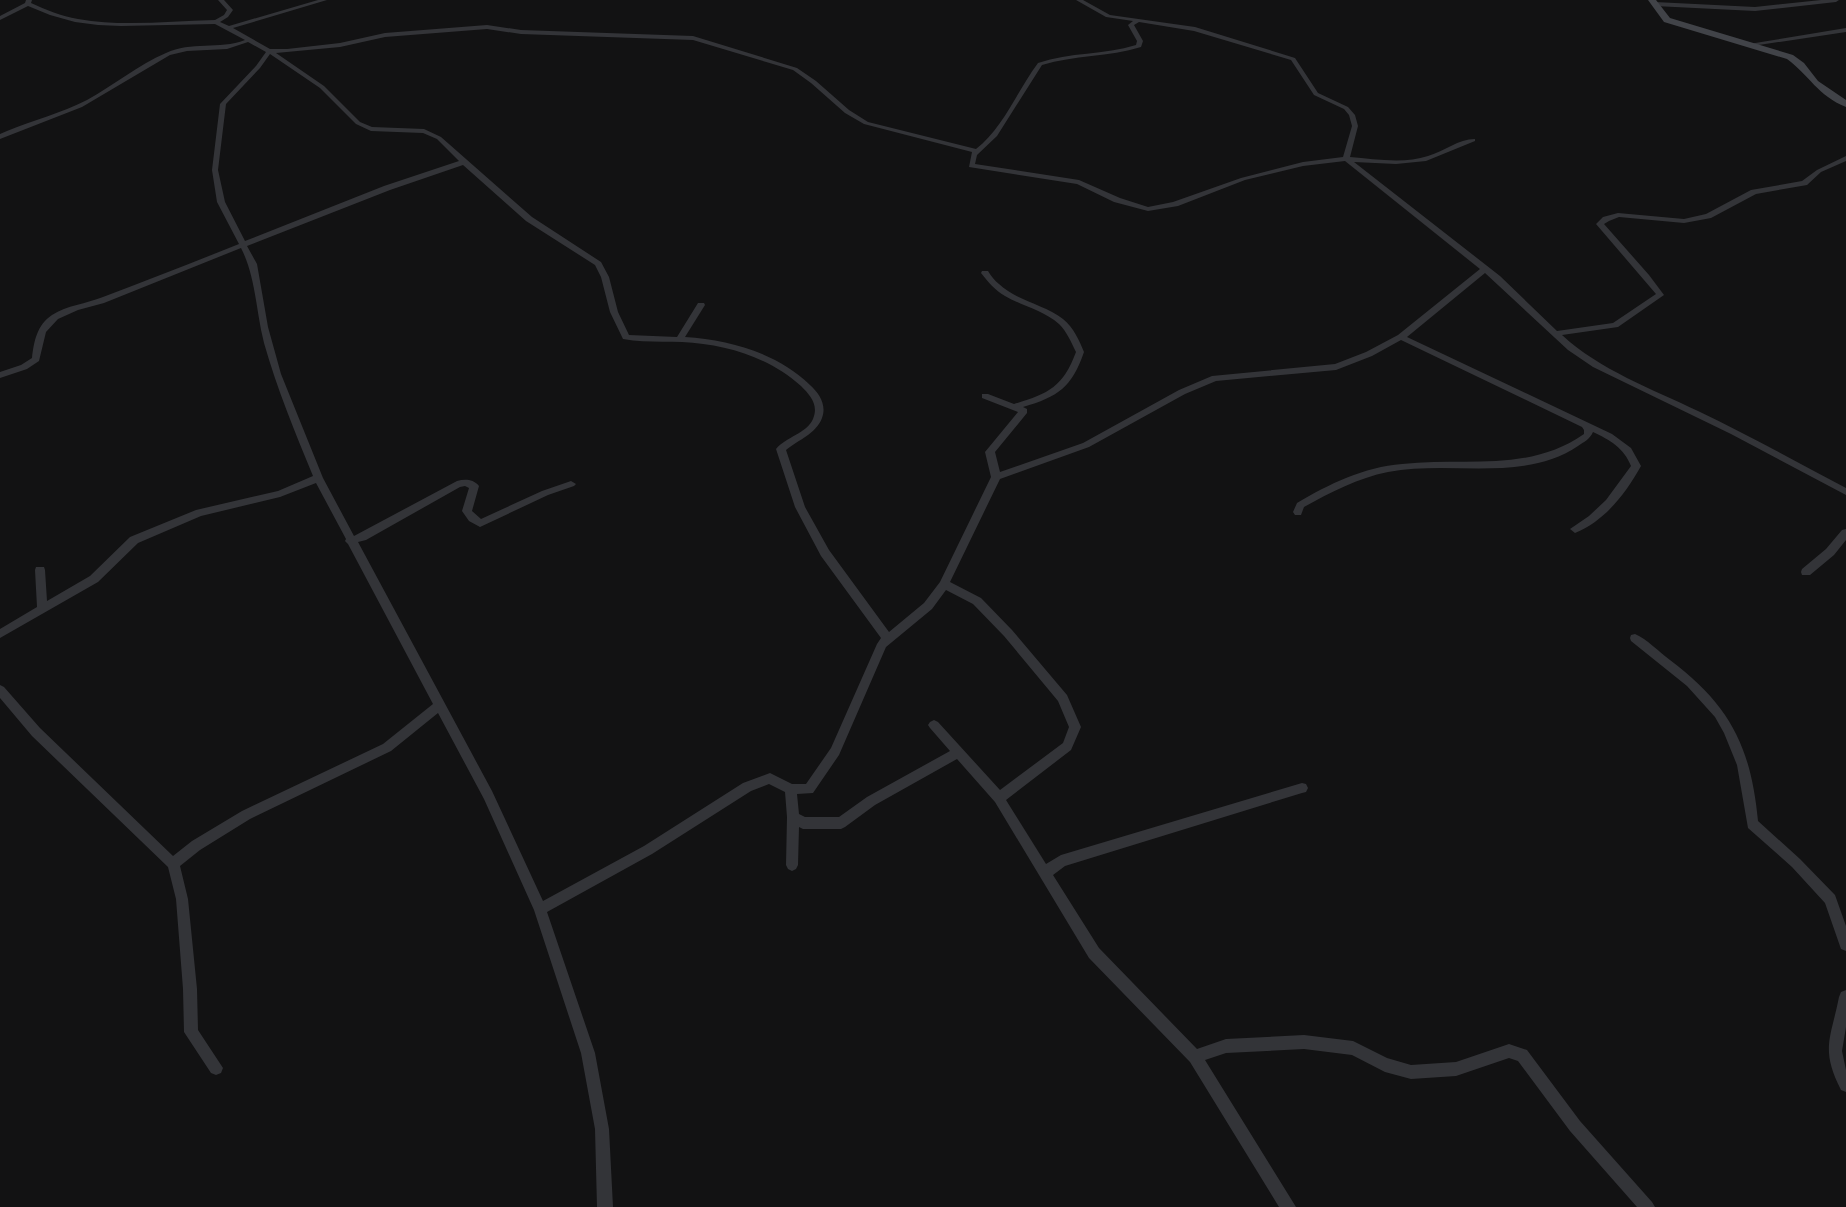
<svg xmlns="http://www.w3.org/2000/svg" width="1846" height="1207" font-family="Poppins,sans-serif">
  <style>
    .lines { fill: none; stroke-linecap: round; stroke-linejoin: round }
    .street { fill: #333438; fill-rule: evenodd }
    .secondary { fill: #414348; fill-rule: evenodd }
  </style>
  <rect width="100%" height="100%" fill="#121213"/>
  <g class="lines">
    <path class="street" d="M26 0H32L31 3C46 10 61 16 78 19 123 27 169 21 215 20L224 15 227 10 218 0H224L233 10 228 17 220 22 229 26 318 0H327L233 28 270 49H287L340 43 385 33 487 25 521 30 693 36 797 68 816 81 849 110 868 122 976 149C1004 127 1017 91 1038 63 1070 52 1104 55 1136 45L1137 41 1128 25 1133 21 1106 17 1076 0H1083L1110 15 1195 27 1295 58 1318 93 1348 107 1355 115 1358 126 1350 157C1375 159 1404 164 1428 156 1445 151 1458 139 1475 139V141L1426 161 1396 164 1354 162 1500 276 1557 331 1613 323 1656 294 1596 224 1603 217 1618 213 1684 219 1706 214 1751 190 1802 181 1817 170 1846 156V161L1821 172 1807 185 1756 194 1711 218 1684 223 1619 217 1609 221 1604 224 1649 275 1664 295 1618 327 1562 335C1600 370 1652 389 1698 411 1748 435 1797 462 1846 488V495L1731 434 1593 367 1568 350 1485 273 1407 337 1612 434 1631 448 1641 466C1626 493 1605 521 1575 533L1570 529 1589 516 1606 500 1631 466C1624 448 1610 440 1593 432 1590 439 1584 442 1578 446 1523 483 1450 460 1388 472 1358 478 1331 492 1304 507L1301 515H1295L1293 512 1297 503C1329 484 1364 467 1402 464 1465 457 1528 473 1584 434V430L1582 427 1401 340 1372 356 1336 370 1216 381 1185 394 1089 447 1000 479 950 582 981 598 1012 630 1067 695 1081 727 1071 750 1006 800 1046 864 1061 855 1302 783 1306 784 1308 788 1306 792 1302 793 1065 866 1053 875 1099 948 1197 1049 1226 1039 1304 1035 1353 1041 1387 1058 1411 1065 1456 1062 1509 1044 1527 1050 1580 1121 1652 1202 1655 1207H1637L1570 1131 1518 1061 1509 1058 1456 1076 1411 1079 1385 1072 1352 1055 1304 1049 1226 1053 1205 1060 1296 1207H1279L1190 1062 1089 958 995 802 957 759 875 805 845 827 841 829H803L799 827 798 865 796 869 792 871 788 869 786 865 787 817 785 792 769 784 751 791 652 854 547 912 595 1053 609 1129 613 1207H597L595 1129 581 1053 534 910 484 799 438 713 391 751 250 819 200 850 180 866 188 899 197 989 198 1030 223 1068 221 1073 216 1075 211 1073 184 1032 183 989 176 899 168 867 32 736 0 698V685L4 687 40 728 173 856 192 841 242 811 383 744 433 704 348 544 345 541 346 539 316 483 280 497 201 516 138 543 98 582 0 638V629L37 607 35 570 36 567H44L45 570 47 601 90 576 130 537 196 510 278 491 313 476C295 432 277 389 264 343 256 312 256 277 241 248L104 303 78 310 58 319 46 332 39 361 27 369 0 378V372L21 365 32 358C34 341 37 325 52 315 67 305 86 304 103 297 148 280 194 262 239 244L217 202 212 170 220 104 256 66 266 52 248 42 227 49 187 51 170 55 82 107 0 139V134L7 131C34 120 62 113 87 100 114 85 138 65 166 53 191 41 219 50 245 40L215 24 121 26 98 25 75 22 50 15 28 6 0 20V16L25 3ZM1139 22 1194 31 1291 60 1314 95 1344 109 1349 115 1352 126 1343 157 1303 162 1241 178 1173 202 1148 207 1120 198 1079 180 975 164 977 155 997 136 1042 65C1074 55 1109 57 1141 47L1143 41 1134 25ZM487 29 521 34 693 40 793 70 811 83 845 113 864 124 972 152 969 167 1077 184 1114 202 1148 211 1178 206 1245 180 1303 166 1345 161 1480 269 1398 335 1366 352 1335 364 1212 376 1179 390 1083 443 1000 472 995 452 1027 413V409L1023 407C1058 397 1072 387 1084 352 1079 340 1074 328 1063 319 1044 304 1017 301 999 284 995 281 991 276 988 271H982L981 273C988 282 995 290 1005 296 1022 306 1043 310 1059 324 1067 332 1071 342 1076 352 1063 387 1048 394 1014 404L988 394H982V398L1018 412 985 452 991 477 940 582 924 603 889 632 829 550 805 507 786 450C798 440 816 434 822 418 827 405 819 393 810 385 777 353 730 340 685 337L705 305 704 303H698L677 337 629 335 618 312 609 277 601 262 532 217 441 137 424 129 372 127 360 122 324 86 276 53 340 47 385 37ZM270 54 320 88 356 124 371 131 423 133 437 139 459 161 384 186 245 241 225 202 218 170 226 104 260 68ZM463 165 526 221 595 265 601 277 610 312 623 339C643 343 662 341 682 342 725 344 769 357 801 386 810 395 819 405 813 419 807 433 786 437 776 449L795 507 821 556 881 638 877 644 831 748 806 784H792L770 773 743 783 644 846 543 901 492 791 358 542 366 540 460 487 465 486 469 488 462 511 469 521 480 527 548 495 574 486 576 484 571 481 542 491 481 519 472 511 479 486C473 479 465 479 457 481L354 536 323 478 281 374 268 327 257 264 247 246 390 190ZM946 590 973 604 1004 636 1058 701 1069 727 1063 743 1000 790 938 722 934 720 930 722 928 725 930 728 950 751 867 797 839 817H805L799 814 797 794 813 793 839 755 886 647 932 609Z
      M1821 0H1839L1836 2 1755 11 1655 6 1652 4 1655 2 1755 7Z
      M1846 28V32L1752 46 1749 44Z
      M1846 529V540L1834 555 1810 575H1802L1801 572 1802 569 1826 549 1842 530Z
      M1635 634C1647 639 1659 652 1670 660 1730 705 1751 747 1758 821L1800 859 1835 895 1846 926V951L1841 949 1825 903 1792 867 1748 828 1737 765 1724 733 1715 717 1687 686 1631 641 1630 638 1631 635Z
      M1846 990V1027L1842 1051 1846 1070V1092L1841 1090C1820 1049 1831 1038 1839 997L1841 992Z"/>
    <path class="secondary" d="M1648 0H1656L1670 18 1793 55 1804 63 1818 81 1846 100V107C1818 96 1809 75 1787 59L1664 22Z"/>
  </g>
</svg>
